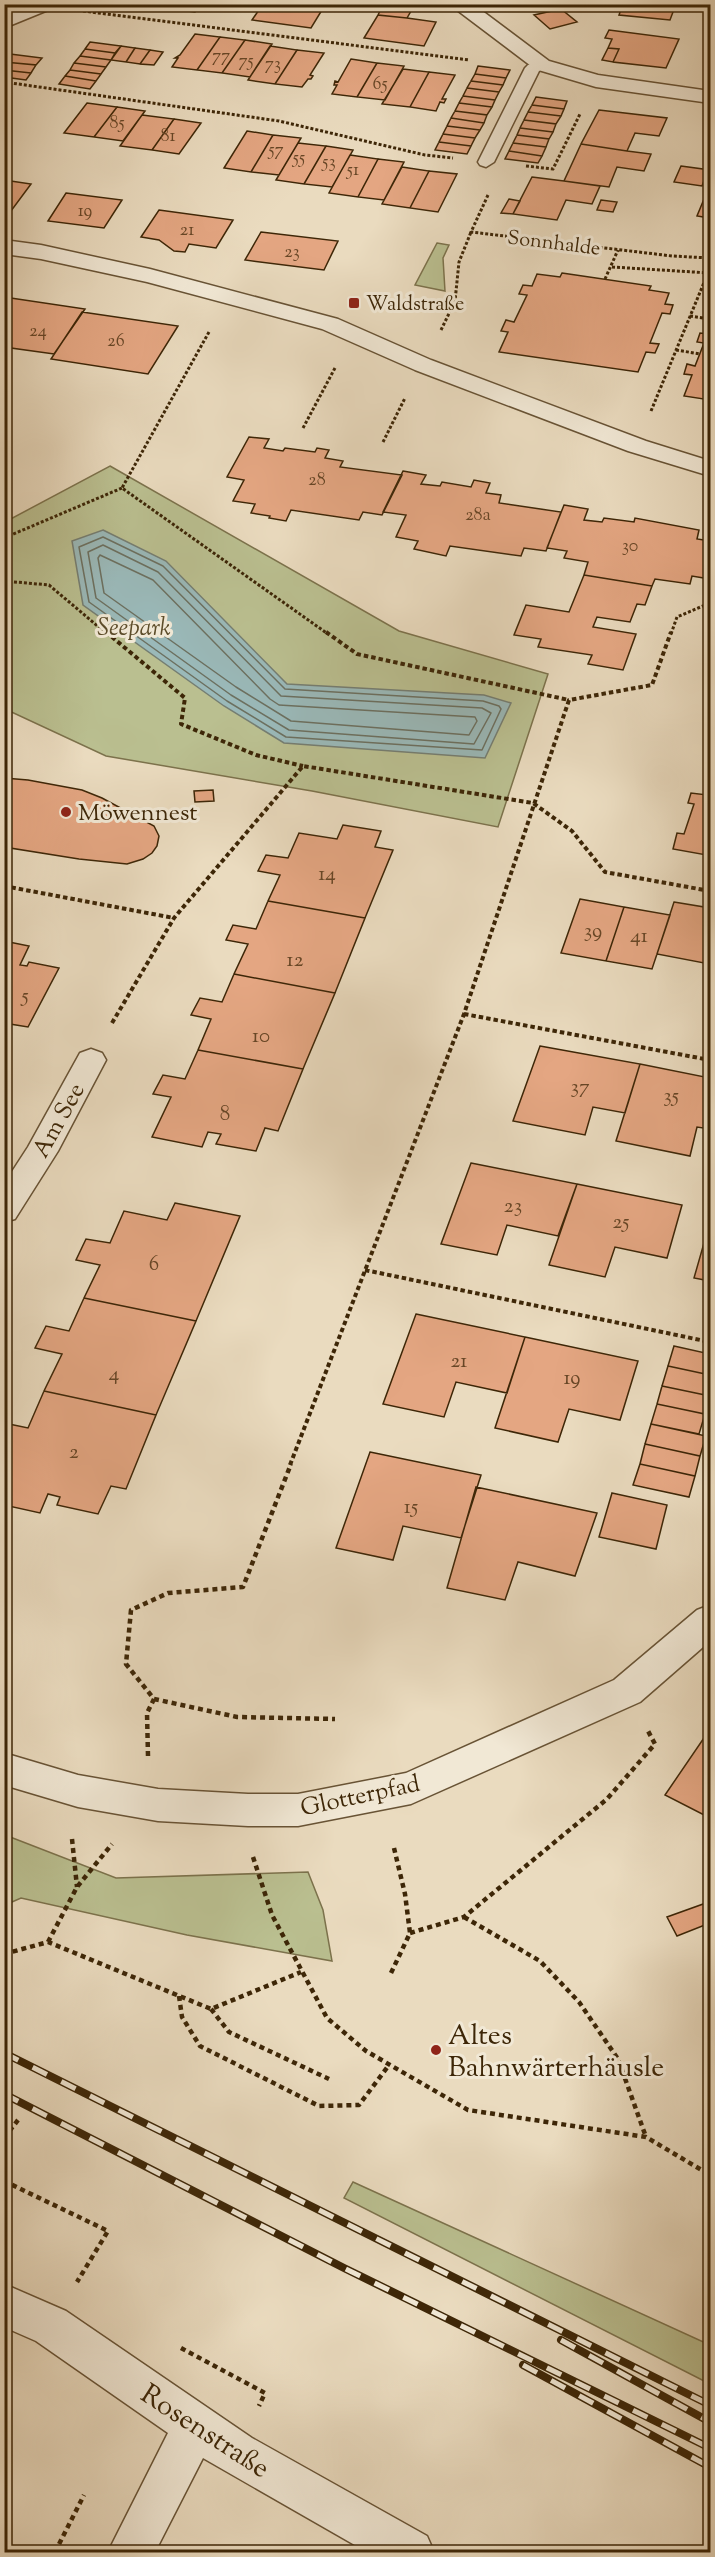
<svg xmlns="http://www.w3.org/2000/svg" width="715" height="2557" font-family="'Sorts Mill Goudy',serif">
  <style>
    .green { fill: #babf90; stroke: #7c724c; stroke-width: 1.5 }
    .water { fill: #9ab9b9; stroke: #757e72; stroke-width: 1.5 }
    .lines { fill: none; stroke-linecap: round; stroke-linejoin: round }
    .shore { stroke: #6c7060; stroke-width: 1.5 }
    .building { fill: #e4a682; stroke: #3d2607; stroke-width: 1.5 }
    .service-casing { stroke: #685335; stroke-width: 3 }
    .minor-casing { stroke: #685335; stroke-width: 3 }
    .path-far2 { stroke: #3d2607; stroke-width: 3; stroke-dasharray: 3 2; stroke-linecap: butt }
    .path-far1 { stroke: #3d2607; stroke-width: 4; stroke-dasharray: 4.5 3; stroke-linecap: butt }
    .path { stroke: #3d2607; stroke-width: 4.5; stroke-dasharray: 5 4; stroke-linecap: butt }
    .service { fill: #f1e8d5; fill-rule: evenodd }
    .minor { fill: #f1e8d5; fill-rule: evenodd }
    .rail-casing { stroke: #3d2607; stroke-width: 8 }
    .rail { stroke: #f1e8d5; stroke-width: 5; stroke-dasharray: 16; stroke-linecap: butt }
    .poi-dot { fill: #8f2418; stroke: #f1e8d5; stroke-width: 2 }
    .labels { text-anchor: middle; stroke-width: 6; stroke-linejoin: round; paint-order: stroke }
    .far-number-label { font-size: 18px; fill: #674626 }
    .far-street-label { font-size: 20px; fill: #3d2607; stroke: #f1e8d5 }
    .far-poi-label { font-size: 20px; fill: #3d2607; stroke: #f1e8d5; text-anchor: start }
    .number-label { font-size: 21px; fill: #674626 }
    .park-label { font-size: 24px; font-style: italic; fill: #5c4c29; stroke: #f1e8d5 }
    .poi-label { font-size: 24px; fill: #3d2607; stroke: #f1e8d5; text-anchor: start }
    .street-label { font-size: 24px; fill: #3d2607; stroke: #f1e8d5 }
    .near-poi-label { font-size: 28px; fill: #3d2607; stroke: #f1e8d5; text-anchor: start }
    .near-street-label { font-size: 28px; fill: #3d2607; stroke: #f1e8d5 }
  </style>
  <rect width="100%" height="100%" fill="#eadbbf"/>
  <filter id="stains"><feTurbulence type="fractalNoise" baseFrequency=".00333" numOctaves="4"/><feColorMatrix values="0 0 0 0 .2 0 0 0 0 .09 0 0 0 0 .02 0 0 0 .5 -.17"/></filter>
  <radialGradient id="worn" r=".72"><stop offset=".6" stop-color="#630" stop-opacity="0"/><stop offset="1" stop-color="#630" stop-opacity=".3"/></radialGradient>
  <path class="green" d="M437 243 449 245 443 258 445 291 415 285Z
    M110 466 399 631 548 674 498 827 312 791 106 756 5 709V522Z
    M5 1835 116 1878 308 1872 323 1910 332 1961 187 1935 21 1898 5 1905Z
    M353 2182 710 2345V2384L344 2198Z"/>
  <path class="water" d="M103 530 166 561 287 684 484 695 511 703 485 758 284 743 224 706 83 605 72 541Z"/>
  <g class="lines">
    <path class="shore" d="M103 537 163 566 285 689 483 701 499 706 501 709 482 750 286 737 227 701 89 602 79 547Z
      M103 545 158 572 281 696 482 708 491 713 474 744 289 730 231 695 96 598 88 552Z
      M100 555 153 580 270 699 279 705 475 717 477 721 469 735 291 721 236 687 104 593 98 558Z"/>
  </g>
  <path class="building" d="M145 4H200L195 12 144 6Z
    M263 4H324L325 5 311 28 252 20Z
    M623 4H676L670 20 619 15Z
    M382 7 411 11 407 18 378 15Z
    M561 9 577 22 550 29 534 15Z
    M378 15 407 18 436 22 424 46 364 38Z
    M609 30 679 39 666 68 613 62 619 49 608 48 612 39 605 38Z
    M195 34 220 37 197 70 172 67 178 58H175L180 55Z
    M220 37 245 40 222 73 197 70Z
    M245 40 272 44 250 77 222 73Z
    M90 42 121 46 115 53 85 49Z
    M121 46 135 48 126 62 111 60Z
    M270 46 297 50 275 84 248 80Z
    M135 48 150 50 140 64 126 62Z
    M608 48 619 49 613 62 602 60Z
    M85 49 115 53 111 60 80 56Z
    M150 50 163 52 154 65 140 64Z
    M297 50 324 53 310 75 313 76 311 79H308L302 87 275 84Z
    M10 54 42 58 36 65 4 62Z
    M80 56 111 60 106 67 74 63Z
    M351 59 377 63 357 97 332 94 337 85H334L335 81 338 82Z
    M4 62 36 65 31 73 4 70Z
    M74 63 106 67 101 74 70 70Z
    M377 63 404 66 385 100 357 97Z
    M478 66 510 70 506 78 475 74Z
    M403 69 429 72 410 107 382 104Z
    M4 70 31 73 26 80 4 77Z
    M70 70 101 74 96 81 65 76Z
    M429 72 455 75 442 99H446L444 103 440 102 436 111 410 107Z
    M475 74 506 78 503 85 471 81Z
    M65 76 96 81 90 89 59 84Z
    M471 81 503 85 499 92 467 88Z
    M467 88 499 92 495 100 463 96Z
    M463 96 495 100 492 107 459 103Z
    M536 97 567 101 564 109 532 105Z
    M87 103 117 107 94 137 64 133Z
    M459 103 492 107 487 115 455 111Z
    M532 105 564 109 561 116 528 112Z
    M117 107 145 111 123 141 94 137Z
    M599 110 667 118 659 136 635 133 627 151 581 144Z
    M455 111 487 115 484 123 451 118Z
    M528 112 561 116 556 124 524 120Z
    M142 115 174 119 152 150 120 146Z
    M451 118 484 123 480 130 447 126Z
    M174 119 201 123 179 154 152 150Z
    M524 120 556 124 553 132 520 128Z
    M447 126 480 130 475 138 443 134Z
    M520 128 553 132 549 139 517 135Z
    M247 131 273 135 251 172 224 168Z
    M443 134 475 138 471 146 439 142Z
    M273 135 301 138 279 175 251 172Z
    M517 135 549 139 546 147 513 143Z
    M439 142 471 146 467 154 435 150Z
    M298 143 326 146 304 184 276 180Z
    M513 143 546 147 542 156 509 151Z
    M581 144 627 151 651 154 644 171 617 167 609 187 564 181Z
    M326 146 353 150 332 187 304 184Z
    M509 151 542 156 538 163 505 159Z
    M350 155 378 159 358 197 329 193Z
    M378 159 404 162 384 200 358 197Z
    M681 166 710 170V178H705L702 186 674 182Z
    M402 167 429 171 410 208 382 204Z
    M429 171 457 174 438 212 410 208Z
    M532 177 564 181 600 186 592 204 566 200 557 220 513 214Z
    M4 180 31 184 11 211 4 210Z
    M709 187 710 218 697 216Z
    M66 193 122 200 104 228 48 221Z
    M509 199 520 201 513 214 501 213Z
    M601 200 617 202 613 212 597 210Z
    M159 210 233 220 216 248 189 244 185 252 174 251 159 240 141 237Z
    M261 232 338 241 324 270 245 260Z
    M562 273 651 286 649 290 669 293 665 304 673 305 670 314 662 313 650 343 659 344 655 353 646 352 638 372 499 352 508 332 501 331 506 320 514 322 527 295 519 294 523 285 532 286 537 274 560 277Z
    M4 297 85 309 54 354 4 347Z
    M82 312 178 326 148 374 51 359Z
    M710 330V400L684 396 692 375 684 374 687 364 695 366 704 343 697 342 700 333 709 334Z
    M249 437 269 439 264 448 283 451 285 448 315 452 317 448 329 450 325 458 343 461 340 467 402 475 382 515 363 512 359 520 291 510 286 521 269 518 270 516 251 513 255 504 233 501 244 480 227 477Z
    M403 471 426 475 421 484 440 486 442 482 471 487 474 480 490 483 486 493 501 495 499 503 561 512 546 551 524 548 521 556 450 546 446 556 414 549 418 541 396 537 406 515 383 512Z
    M564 505 588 509 584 520 602 522 604 518 634 522 635 518 699 530 697 539 710 541V579L692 576 690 584 655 579 652 586 584 575 588 562 564 558 567 551 547 548Z
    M584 575 652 586 645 605 637 604 630 622 597 617 593 627 636 634 623 670 588 664 592 655 538 647 541 639 514 635 526 605 569 612Z
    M4 778 28 780 82 790 102 798 154 826 159 836 157 846 152 853 143 859 127 864 79 859 4 847Z
    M710 785V860L706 859 707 855 673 849 677 833 684 834 694 804 688 803 691 793 707 795Z
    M213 790 214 801 195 802 194 791Z
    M343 825 381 831 375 847 393 850 365 918 268 901 280 875 258 871 266 855 288 858 299 833 337 839Z
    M580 899 624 907 606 961 561 953Z
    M268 901 365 918 335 993 234 974 248 944 226 940 233 925 256 929Z
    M674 902 710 908V941L704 963 657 954Z
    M624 907 670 915 652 969 606 961Z
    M4 941 29 946 20 965 27 966 29 962 59 968 28 1027 4 1023Z
    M234 974 335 993 303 1069 198 1050 211 1019 191 1015 200 998 222 1002Z
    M540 1046 640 1064 625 1113 593 1107 585 1135 513 1121Z
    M198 1050 303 1069 278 1131 265 1128 256 1151 216 1144 221 1134 208 1132 202 1147 152 1137 171 1097 153 1094 163 1075 185 1079Z
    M640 1064 710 1078V1129L697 1127 690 1156 616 1141Z
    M471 1163 577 1184 558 1236 507 1225 497 1255 441 1244Z
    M577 1184 682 1205 667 1258 615 1247 605 1277 549 1265Z
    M175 1203 240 1216 196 1321 84 1298 100 1265 76 1260 86 1239 110 1243 124 1211 167 1220Z
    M710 1222V1281L694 1278Z
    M84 1298 196 1321 156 1415 44 1391 62 1354 35 1348 46 1326 69 1331Z
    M416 1314 525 1337 507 1393 456 1382 444 1417 383 1404Z
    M525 1337 638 1361 620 1420 569 1409 558 1442 495 1428Z
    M674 1346 710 1354V1375L668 1366Z
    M668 1366 710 1375V1396L662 1386Z
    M662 1386 710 1396 705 1414 657 1404Z
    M44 1391 156 1415 126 1489 111 1486 98 1514 57 1505 60 1497 48 1494 40 1513 4 1505V1454L7 1448H4V1423L28 1428Z
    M657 1404 705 1414 699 1434 651 1424Z
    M651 1424 706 1436 700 1456 645 1444Z
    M645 1444 700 1456 695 1476 640 1464Z
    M370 1452 481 1475 461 1538 403 1526 393 1560 336 1548Z
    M640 1464 695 1476 689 1497 633 1485Z
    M476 1487 597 1513 575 1576 518 1562 505 1600 447 1588Z
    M612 1493 667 1505 656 1549 599 1537Z
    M708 1732 710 1733V1818L665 1795Z
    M706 1903 710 1910V1923L677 1936 667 1917Z"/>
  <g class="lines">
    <g class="service-casing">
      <path id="service" d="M542 60 550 65 539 71 494 162 486 167 480 165 478 162 525 68 528 65Z"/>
    </g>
    <g class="minor-casing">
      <path id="minor" d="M28 4H56L53 8 4 28V14Z
        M449 4H473L549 61 598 75 710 91V103L596 87 535 69Z
        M4 240 41 245 150 269 338 319 431 360 646 441 710 461V476L628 451 415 370 322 329 147 282 41 259 4 254Z
        M91 1049 102 1053 106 1060 58 1151 15 1219 4 1222V1184L28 1147 80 1053Z
        M710 1605V1641L640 1702 411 1804 298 1826H248L158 1821 78 1807 4 1785V1753L78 1775 158 1789 248 1794H298L406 1773 614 1680 697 1610Z
        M4 2284 66 2311 252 2438 427 2536 434 2552H367L203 2458 155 2552H108L168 2433 36 2341 4 2327Z"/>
    </g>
    <path class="path-far2" d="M83 11 469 60
      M4 82 279 121 425 155 453 158
      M526 166 553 169 580 114
      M488 195 471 232 672 256 710 258
      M612 267 710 273
      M605 279 618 250
      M690 316 710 319
      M441 330 455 301 459 262 471 232
      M209 332 122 488 328 634
      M676 350 700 354
      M651 411 710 268
      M303 428 335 368
      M383 442 405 398
      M4 538 122 488
      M4 581 49 585 107 634
      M671 634 677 617 710 603"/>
    <path class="path-far1" d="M106 632 185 698 181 724 256 755 303 766
      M326 632 357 654 569 700
      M4 886 174 918
      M464 1014 710 1060
      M112 1023 174 918 303 766 533 803 572 831 605 872 710 891
      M365 1270 710 1342
      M290 1465 464 1014 569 700 652 685 671 632"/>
    <path class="path" d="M154 1699 237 1717 335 1719
      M148 1756 147 1713 154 1699 126 1664 131 1610 168 1593 243 1587 291 1464
      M72 1839 77 1887
      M253 1857 272 1915 327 2018 366 2051 468 2110 646 2137 710 2175
      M464 1917 540 1961 579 2002 618 2059 646 2137
      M410 1933 464 1917 607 1799 655 1744 648 1731
      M48 1942 77 1887 112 1844
      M4 1954 48 1942 211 2009 301 1972
      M391 1973 410 1933 405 1894 394 1848
      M179 1996 182 2017 200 2046 319 2106 359 2105 389 2065
      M211 2009 229 2032 329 2079
      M4 2138 18 2120
      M4 2181 108 2231 77 2282
      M181 2348 265 2393 259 2406
      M55 2552 84 2495"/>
    <use href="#service" class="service"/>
    <use href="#minor" class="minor"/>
    <g class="rail-casing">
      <path id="rail" d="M4 2053 710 2405
        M4 2094 344 2268 710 2448
        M561 2340 710 2422
        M523 2365 710 2467"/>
    </g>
    <use href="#rail" class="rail"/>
  </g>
  <g class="poi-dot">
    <rect x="348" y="297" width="12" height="12" rx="3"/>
    <circle cx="66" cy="812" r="6"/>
    <circle cx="436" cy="2050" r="6"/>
  </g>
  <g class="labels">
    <g class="far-number-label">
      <text x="221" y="61">77</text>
      <text x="246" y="66">75</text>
      <text x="273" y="69">73</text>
      <text x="380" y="89">65</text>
      <text x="117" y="128">85</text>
      <text x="168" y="141">81</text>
      <text x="276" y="155">57</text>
      <text x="299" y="163">55</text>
      <text x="329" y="167">53</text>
      <text x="353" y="175">51</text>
      <text x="85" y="216">19</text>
      <text x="187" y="235">21</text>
      <text x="292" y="257">23</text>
      <text x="38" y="336">24</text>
      <text x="116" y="346">26</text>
      <text x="317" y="485">28</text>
      <text x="478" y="520">28a</text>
      <text x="630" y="551">30</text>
    </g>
    <g class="far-street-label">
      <text transform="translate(554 242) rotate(7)" y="7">Sonnhalde</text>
    </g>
    <g class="far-poi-label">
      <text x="366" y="310">Waldstraße</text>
    </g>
    <g class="number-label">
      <text x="327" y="880">14</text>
      <text x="593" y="937">39</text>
      <text x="639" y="942">41</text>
      <text x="295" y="966">12</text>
      <text x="25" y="1002">5</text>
      <text x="261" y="1042">10</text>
      <text x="580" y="1093">37</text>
      <text x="671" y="1102">35</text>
      <text x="225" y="1120">8</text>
      <text x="513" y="1212">23</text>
      <text x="621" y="1228">25</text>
      <text x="154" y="1270">6</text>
      <text x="459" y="1367">21</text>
      <text x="114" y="1380">4</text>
      <text x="572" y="1384">19</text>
      <text x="74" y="1458">2</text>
      <text x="411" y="1513">15</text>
    </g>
    <g class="park-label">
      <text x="134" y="635">Seepark</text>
    </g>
    <g class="poi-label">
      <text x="78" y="820">Möwennest</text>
    </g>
    <g class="street-label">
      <text transform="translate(58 1120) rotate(-61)" y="8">Am See</text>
      <text transform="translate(360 1795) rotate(-12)" y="8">Glotterpfad</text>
    </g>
    <g class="near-poi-label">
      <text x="448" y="2044">Altes<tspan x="448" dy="32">Bahnwärterhäusle</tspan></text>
    </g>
    <g class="near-street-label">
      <text transform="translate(206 2430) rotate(33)" y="10">Rosenstraße</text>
    </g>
  </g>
  <rect width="715" height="2557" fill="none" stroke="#eadbbf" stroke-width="24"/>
  <rect x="6" y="6" width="703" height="2545" fill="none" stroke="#3d2607" stroke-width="3"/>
  <rect x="12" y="12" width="691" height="2533" fill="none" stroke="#3d2607" stroke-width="1.5"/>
  <rect width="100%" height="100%" filter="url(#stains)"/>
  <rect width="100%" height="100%" fill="url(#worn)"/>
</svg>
